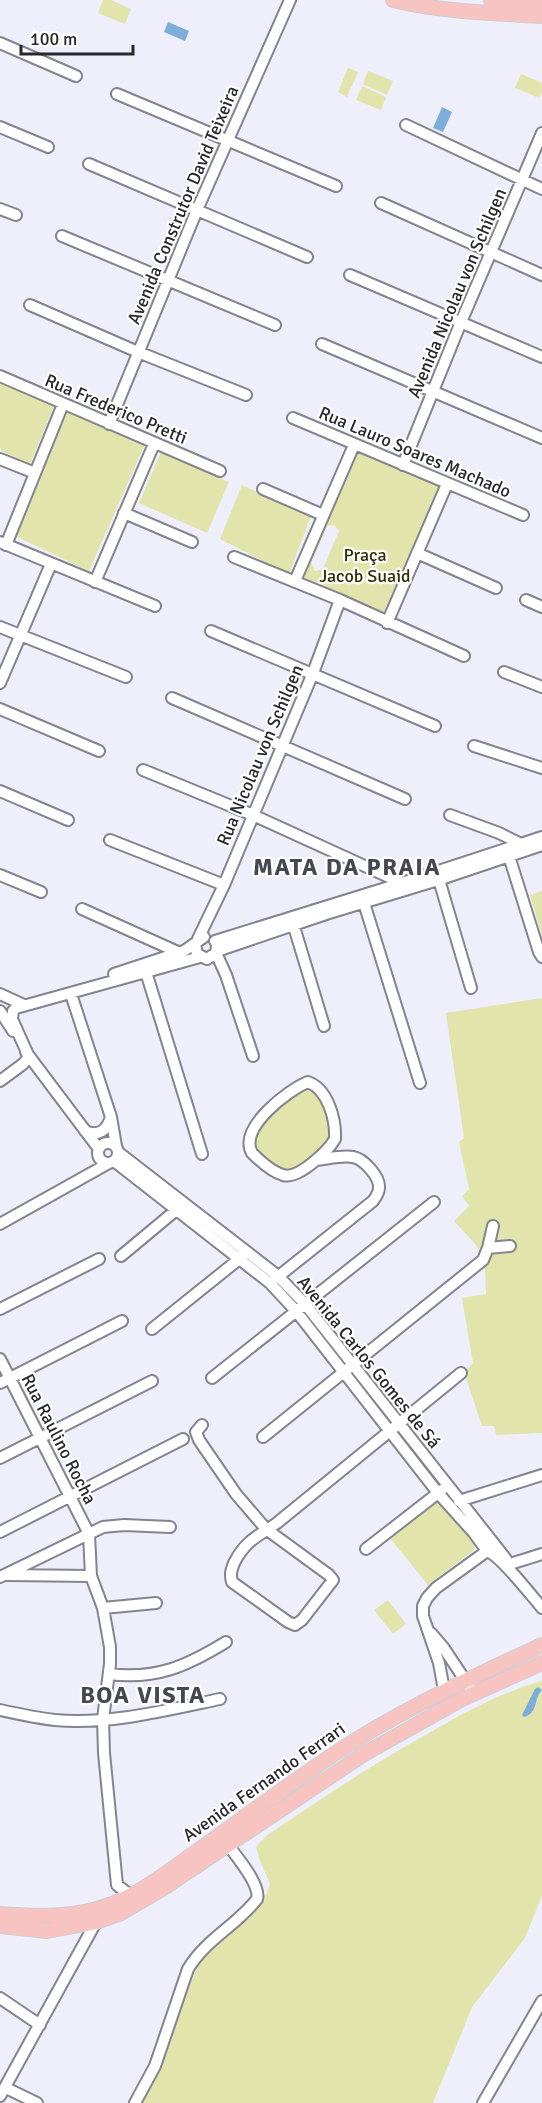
<svg xmlns="http://www.w3.org/2000/svg" width="542" height="2103" font-family="Signika,sans-serif">
  <style>
    .green { fill: #e1e5ab; fill-rule: evenodd }
    .water { fill: #7daeda }
    .lines { fill: none; stroke-linecap: round; stroke-linejoin: round }
    .minor-casing { stroke: #83848e; stroke-width: 14 }
    .major-casing { stroke: #cfcfd1; stroke-width: 16 }
    .minor { stroke: #fff; stroke-width: 10 }
    .major { stroke: #f8c4c2; stroke-width: 14 }
    .labels { text-anchor: middle; stroke-width: 4.5; stroke-linejoin: round; paint-order: stroke }
    .street-label { font-size: 18px; fill: #27272c; stroke: #fff }
    .park-label { font-size: 18px; fill: #2f3000; stroke: #fff }
    .district-label { font-size: 24px; font-weight: bold; letter-spacing: 1.5px; fill: #464750; stroke: #fff }
  </style>
  <rect width="100%" height="100%" fill="#eeeffa"/>
  <path class="green" d="M103 0H111L131 9 125 24 98 13Z
    M348 68 358 72 347 97 338 92Z
    M368 71 393 81 387 95 363 84Z
    M521 74 542 83V92L539 98 515 88Z
    M362 86 386 97 381 110 356 100Z
    M4 383 54 406 30 464 2 451 0 448V385Z
    M67 411 145 444 89 571 13 535Z
    M357 448 441 483 383 614 303 577ZM332 525 335 526 339 531 323 569 315 571 311 564 327 526Z
    M161 452 229 482 207 533 139 503Z
    M242 485 311 516 289 574 220 539Z
    M542 891V936L530 895Z
    M542 998V1433L496 1435 494 1426H482L464 1372 473 1363 462 1298 486 1294C485 1283 486 1264 482 1255 477 1243 462 1231 454 1221L469 1206 462 1196 469 1189 459 1142 464 1138 446 1013Z
    M308 1085 313 1086 328 1107 324 1110 333 1125 334 1139 294 1173H288L251 1148 257 1126Z
    M435 1503 442 1504 475 1545 474 1550 428 1585 390 1538Z
    M388 1600 406 1624 393 1634 374 1610Z
    M542 1681V1895L525 1938 472 2007 433 2103H142L168 2050 176 2021 203 1952 245 1917 267 1893 270 1884 259 1858 256 1847 266 1836C319 1800 373 1764 429 1733 466 1712 502 1692 542 1681Z"/>
  <path class="water" d="M168 22 189 31 185 41 164 32Z
    M442 107 452 112 443 132 433 128Z
    M538 1687 542 1690C533 1699 539 1713 524 1717L522 1715 535 1689Z"/>
  <g class="lines">
    <g class="minor-casing">
      <path id="minor" d="M0 43 76 76
        M117 94 336 186
        M406 125 542 189
        M0 127 48 147
        M89 164 307 257
        M381 203 542 275
        M0 209 16 215
        M62 236 275 325
        M350 275 542 357
        M30 305 138 352 246 395
        M322 344 542 438
        M0 376 220 471
        M293 418 523 515
        M109 424 197 210 290 0
        M0 459 35 473
        M403 465 461 322 542 133
        M263 489 323 515
        M124 513 192 542
        M0 542 155 606
        M6 545 63 404
        M417 553 496 588
        M234 557 340 600 464 656
        M295 581 354 445
        M95 582 154 444
        M526 600 542 607
        M387 623 447 484
        M0 627 126 677
        M211 631 435 726
        M504 672 542 687
        M0 683 51 564
        M172 698 405 799
        M0 709 99 751
        M474 746 542 768
        M143 770 253 815 402 883
        M0 791 68 820
        M450 815 499 833 521 844
        M110 840 224 885
        M509 856 539 952 542 957
        M437 873 471 988
        M0 875 41 892
        M364 903 420 1083
        M82 909 180 953
        M292 920 324 1026
        M198 939 224 885 313 673 340 600
        M215 941 402 883 542 837
        M195 944 197 954 207 959 216 953 217 945
        M217 951 326 914 438 880 542 845
        M216 953 226 975 253 1056
        M146 972 202 1154
        M114 974 184 951 204 937
        M0 994 24 1005
        M71 994 111 1117 116 1146
        M0 1011 13 1031
        M26 1052 99 1149
        M29 1057 12 1019 13 1011 16 1008 200 957
        M0 1081 23 1064 29 1057
        M308 1082C328 1089 336 1120 335 1139 328 1151 298 1180 283 1175 272 1172 260 1161 252 1153 238 1128 288 1090 308 1082Z
        M85 1131C99 1137 107 1130 111 1117
        M98 1153a10 10 0 1 1 20 0a10 10 0 1 1-20 0Z
        M118 1152 278 1276 305 1304 506 1559
        M114 1161 270 1283 296 1311 438 1493 474 1533 487 1551C501 1556 531 1595 542 1608
        M0 1224 109 1163
        M488 1248 510 1246
        M121 1256 181 1206
        M275 1279 373 1201C376 1197 379 1193 379 1188 380 1177 364 1159 353 1157 342 1155 327 1159 316 1160
        M0 1309 99 1259
        M152 1329 243 1256
        M0 1359 89 1534 91 1576 103 1608 110 1647V1664L103 1719 104 1753 117 1885 130 1895
        M212 1378 434 1202
        M0 1383 122 1321
        M202 1425 196 1432 199 1440 236 1494 266 1529 329 1575 333 1580 302 1620 295 1625 288 1622 232 1582C230 1574 231 1571 234 1563 246 1540 257 1537 277 1523L461 1373
        M263 1437 483 1260 488 1248 493 1226
        M0 1458 152 1381
        M459 1501 542 1475
        M0 1532 183 1439
        M366 1549 442 1490
        M510 1564 542 1554
        M7 1575 91 1576
        M0 1577 103 1527 124 1525 170 1527
        M103 1608 156 1603
        M431 1633 443 1647 469 1686
        M109 1674C156 1680 187 1666 226 1642
        M444 1690 439 1663 423 1616V1606L427 1598 436 1588 487 1551
        M0 1710C18 1714 36 1718 55 1720 110 1725 167 1710 220 1699
        M0 1998 40 2025
        M6 2088 37 2103
        M0 2096 96 1922
        M135 2103 155 2066 188 1969C205 1940 237 1925 257 1899 261 1885 237 1857 228 1845
        M483 2103 542 2001"/>
    </g>
    <g class="major-casing">
      <path id="major" d="M393 0C442 12 492 13 542 16
        M491 0 542 3
        M0 1914C38 1917 76 1918 112 1904 141 1893 168 1872 193 1854 247 1816 300 1775 356 1740 416 1703 479 1674 542 1645
        M0 1926 47 1931 96 1922 119 1914 162 1889 364 1754 462 1699 542 1663"/>
    </g>
    <use href="#minor" class="minor"/>
    <use href="#major" class="major"/>
  </g>
  <g class="labels">
    <g class="street-label">
      <text transform="translate(183 205) rotate(-67)" y="6">Avenida Construtor David Teixeira</text>
      <text transform="translate(457 293) rotate(-67)" y="6">Avenida Nicolau von Schilgen</text>
      <text transform="translate(116 409) rotate(23)" y="6">Rua Frederico Pretti</text>
      <text transform="translate(415 452) rotate(23)" y="6">Rua Lauro Soares Machado</text>
      <text transform="translate(260 755) rotate(-67)" y="6">Rua Nicolau von Schilgen</text>
      <text transform="translate(369 1362) rotate(51)" y="6">Avenida Carlos Gomes de Sá</text>
      <text transform="translate(59 1439) rotate(63)" y="6">Rua Raulino Rocha</text>
      <text transform="translate(264 1782) rotate(-35)" y="6">Avenida Fernando Ferrari</text>
    </g>
    <g class="park-label">
      <text x="365" y="561">Praça<tspan x="365" dy="21">Jacob Suaid</tspan></text>
    </g>
    <g class="district-label">
      <text x="347" y="875">MATA DA PRAIA</text>
      <text x="143" y="1703">BOA VISTA</text>
    </g>
  </g>
  <path d="M21 45v9h112v-9" fill="none" stroke="#27272c" stroke-width="3"/>
  <text x="30" y="45" font-size="18" fill="#27272c" stroke="#ffffff" stroke-width="4.5" paint-order="stroke">100 m</text>
</svg>
